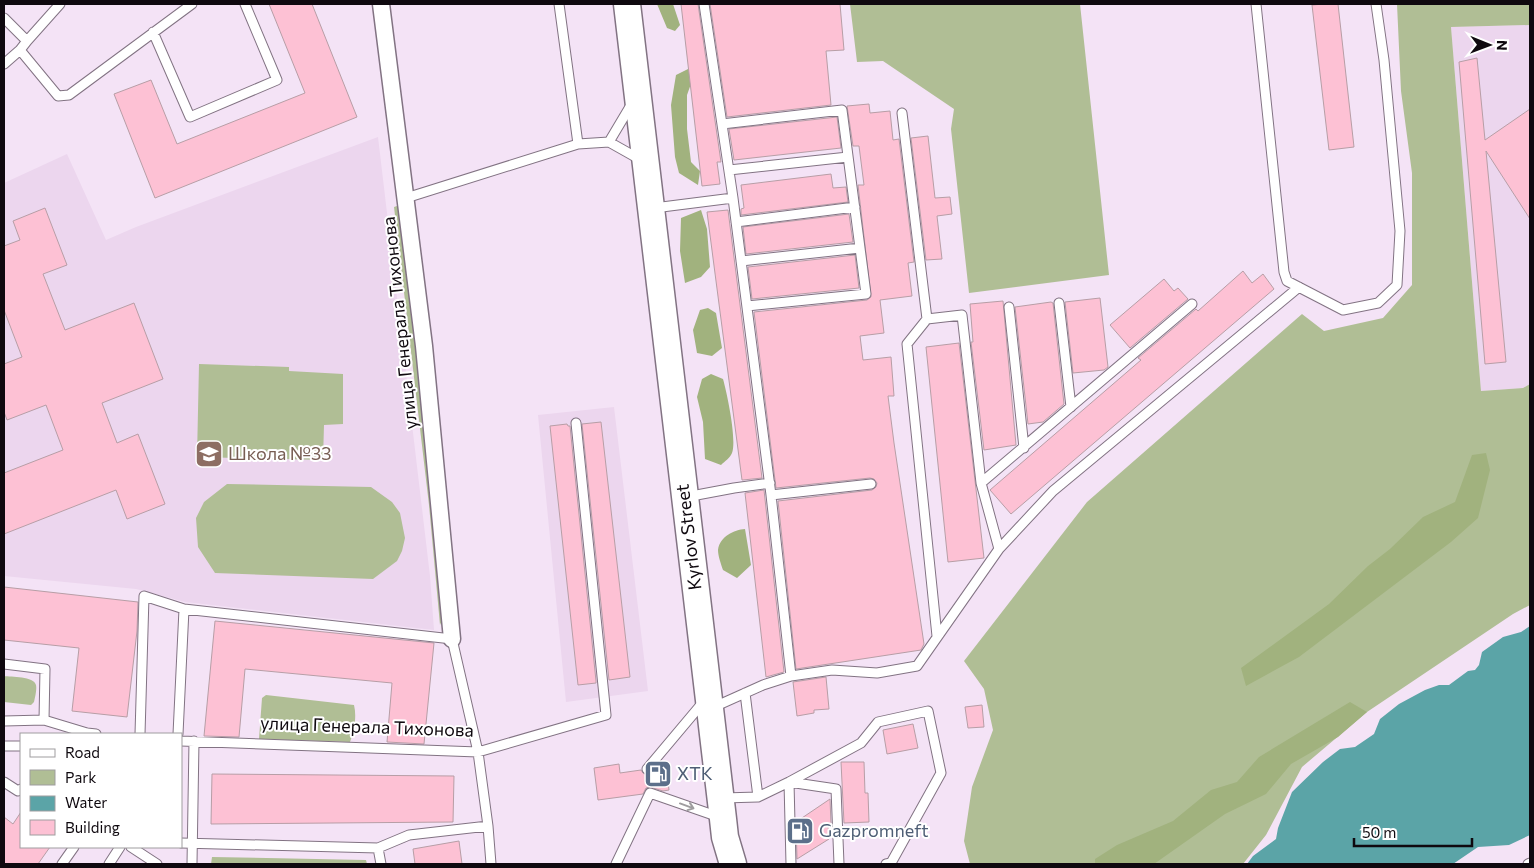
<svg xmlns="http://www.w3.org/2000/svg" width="1534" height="868" font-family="Commissioner,sans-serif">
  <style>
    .built { fill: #ecd6ee }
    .green { fill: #b0be95 }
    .forest { fill: #a1b27e }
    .water { fill: #5ba4a7 }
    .building { fill: #fdc1d4; stroke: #b79ea6 }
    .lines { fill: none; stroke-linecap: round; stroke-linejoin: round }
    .service-casing { stroke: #827383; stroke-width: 11 }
    .minor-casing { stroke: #827383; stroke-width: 19 }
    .primary-casing { stroke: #827383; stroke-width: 29 }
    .service { stroke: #fff; stroke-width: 9 }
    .minor { stroke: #fff; stroke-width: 16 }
    .primary { stroke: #fff; stroke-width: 26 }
    .oneway { stroke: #9f9d9f }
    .labels { text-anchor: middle; stroke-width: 4; stroke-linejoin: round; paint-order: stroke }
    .street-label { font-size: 18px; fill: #0f090f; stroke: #fff }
    .education-label { font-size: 18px; fill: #785e54; stroke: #fff; text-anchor: start }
    .service-label { font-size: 18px; fill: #4e5e75; stroke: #fff; text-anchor: start }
  </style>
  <rect width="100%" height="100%" fill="#f4e3f6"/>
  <path class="built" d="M1530 25V384L1523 388 1481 391 1451 27Z
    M378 137 430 576 434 630 185 602 136 589 4 576V183L67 154 106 240 136 227Z
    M614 407 648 691 566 702 538 415Z"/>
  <path class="green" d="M850 4H1080L1109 275 969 293 951 129 954 109 883 61 857 62Z
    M1397 4H1530V25L1451 27 1481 391 1523 388 1530 384V605L1513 614 1367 712 1302 767 1266 835 1243 864H970L964 841 972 787 993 730 984 689 964 661 1087 502 1302 314 1324 331 1383 318 1412 285V173L1401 91Z
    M397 206 400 211 446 611 440 625 429 505 394 207Z
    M199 364 289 367V371L343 374V424L324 425 323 460 197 457Z
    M227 484 371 487 392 502 400 513 405 538 402 551 397 561 373 579 215 573 198 547 196 518 204 502Z
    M4 676C11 677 34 676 36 685 37 690 35 697 34 702L31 705 4 702Z
    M266 695 354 705C357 717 354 731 350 742L259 739 262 698Z
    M212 857 366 860 367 864H211Z"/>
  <path class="forest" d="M657 4H673L680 25 675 31 667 28Z
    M690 68 692 81 687 95V129L691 162 700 171 698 185 679 173 675 157 671 105 676 75Z
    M701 210 707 229 710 267 701 277 685 283 680 251 681 218Z
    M708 308 716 313 722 348 712 356 697 353 693 330 700 310Z
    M711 374 723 379C727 393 737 440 732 453 730 458 725 461 721 465L705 459 703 422 697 397 702 379Z
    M1486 453 1490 470 1478 518 1451 542 1299 657 1246 686 1241 668 1329 604 1368 566 1390 549 1423 517 1455 502 1472 455Z
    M745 529 751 565 737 578 723 570C721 564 718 556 718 550 720 536 734 530 745 529Z
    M1350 702 1367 712 1338 737 1291 764 1266 794 1225 814 1154 864H1095V859L1117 845 1173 821 1211 790 1237 782 1259 757Z"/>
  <path class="water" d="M1530 626V835L1509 845 1478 847 1453 864H1247L1253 856 1276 839 1278 828 1292 792 1323 762 1340 749 1355 747 1374 734 1380 719 1399 704 1425 690 1439 685H1449L1468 671 1475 670 1479 665 1482 652 1503 637 1521 632Z"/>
  <path class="building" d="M269 4H312L357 117 155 198 114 94 151 80 177 144 305 93Z
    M681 4H698L721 162H717L720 184 702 186Z
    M710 4H840L844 50 826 51 831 105 727 117Z
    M1324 4H1338L1354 147 1329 150 1312 5Z
    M1477 58 1485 140 1530 109V219L1486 151 1506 362 1485 364 1459 62Z
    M869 104 870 113 890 111 893 140 899 139 914 262 908 263 912 296 880 300 884 333 860 336 863 360 891 357 894 396H888L894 443 924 644 921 650 796 669 778 501 872 490 876 487 877 483 874 479 870 478 776 488 754 312 867 300 871 297 858 185H864L859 146H853L847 106Z
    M837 117 841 148 734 160 729 129Z
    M928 136 935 198 950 197 952 214 937 216 942 259 926 260 911 138Z
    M831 174 833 188 846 187 848 202 741 215V209L744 208 741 185Z
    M45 208 67 265 43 274 65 330 134 303 163 379 102 403 117 443 138 434 165 504 127 519 116 490 4 534V473L63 450 46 405 7 420 4 412V364L22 357 4 310V246L20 240 13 221Z
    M728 210 762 478 743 480H742L707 212Z
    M849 214 853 242 746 254 743 227Z
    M855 255 859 288 752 299 748 267Z
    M1243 271 1252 283 1263 274 1274 289 1011 514 990 490 1141 360 1138 358 1196 309 1198 311Z
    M1164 279 1174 291 1178 288 1188 299 1130 348 1110 325Z
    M1100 298 1108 367 1104 370 1073 373 1065 302Z
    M1003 301 1016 445 984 450 971 342H973L970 304Z
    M1051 302 1053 303 1064 404 1043 422 1028 424 1015 307Z
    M959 343 984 558 948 562 926 347Z
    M601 422 630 677 609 680 582 424Z
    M567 424 568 426H570L596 681V683L578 685 550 426Z
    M764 490 784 672 766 677 745 493Z
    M4 587 138 602 137 631 127 717 72 711 79 648 4 640Z
    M215 621 434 643 424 744 387 742 392 683 245 669 239 737 204 736Z
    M826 677 829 709 814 710V713L797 716 793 682Z
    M982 705 984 727 968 728 965 707Z
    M913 724 918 748 887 754 883 730Z
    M841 762H864L865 793H868L869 822 844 823Z
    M619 764 620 773 641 770 643 773 646 775 651 773 656 768 666 766 669 790 663 791 650 787 646 788 643 794 598 800 594 768Z
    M212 774 454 776 453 822 211 824Z
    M830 799 831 824H828L829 839 797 859 796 822Z
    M21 812V847H50L38 864H4V817L13 824Z
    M459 841 462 864H415L413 849Z"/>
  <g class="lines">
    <g class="service-casing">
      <path id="service" d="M559 4 578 144 609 142 631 105
        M704 4 733 198 771 495 871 484
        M1256 4 1284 272 1287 281 1343 310 1378 303 1397 285 1400 231 1384 60 1376 4
        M4 18 27 41 20 50 58 96 69 95 192 4
        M153 32 190 117 277 80 245 4
        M27 41 60 4
        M4 64 20 50
        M902 113 927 319 907 344 937 636
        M722 124 842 110 866 294 747 306
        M609 142 641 160
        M729 170 848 157
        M406 198 578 144
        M654 208 733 198
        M736 222 855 207
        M741 261 860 248
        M1059 303 1071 407
        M1009 307 1024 448
        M927 319 962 315 981 483
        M771 495 791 676
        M686 497 734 488 770 483
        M999 549 981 483 1192 304
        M4 664 45 669 44 720
        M745 693 758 797
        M714 707 763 685 791 676 832 670 877 673 917 666 999 549 1053 491 1299 287
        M4 721 44 720 87 733 96 734
        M140 734 144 596 184 609 452 639 478 752 488 826 491 864
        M178 734 184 609
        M181 741 478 752 606 715 576 423
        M4 746H21
        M647 769 705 700
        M4 782 18 791 21 789
        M789 782 836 789 839 864
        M789 782 791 864
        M723 798 758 797 789 782 861 743 878 722 928 711 941 773 891 863 886 864
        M181 843 378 848 381 864
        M131 847 157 864
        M378 848 409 835 488 826
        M62 864 74 847
        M109 864 120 847
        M192 864 194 741
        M616 864 650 793 719 817
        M1528 864 1530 863"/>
    </g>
    <g class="minor-casing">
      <path id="minor" d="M381 4 424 346 452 639"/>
    </g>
    <g class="primary-casing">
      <path id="primary" d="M627 4 723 819 725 837 733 864"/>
    </g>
    <use href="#service" class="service"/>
    <use href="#minor" class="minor"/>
    <use href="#primary" class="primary"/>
  </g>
  <defs><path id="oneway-shaft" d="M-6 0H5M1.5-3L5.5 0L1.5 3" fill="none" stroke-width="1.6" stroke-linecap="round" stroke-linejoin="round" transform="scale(1.25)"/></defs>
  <use class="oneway" href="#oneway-shaft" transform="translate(687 806) rotate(20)"/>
  <defs>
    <g id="school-square" transform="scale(1.4375)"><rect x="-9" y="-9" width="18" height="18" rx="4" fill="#8d6e63" stroke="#fff"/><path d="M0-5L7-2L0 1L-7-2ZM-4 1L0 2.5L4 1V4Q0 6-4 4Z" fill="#fff"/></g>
    <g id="fuel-square" transform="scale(1.4375)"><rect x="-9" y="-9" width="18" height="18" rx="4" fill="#5c6f8a" stroke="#fff"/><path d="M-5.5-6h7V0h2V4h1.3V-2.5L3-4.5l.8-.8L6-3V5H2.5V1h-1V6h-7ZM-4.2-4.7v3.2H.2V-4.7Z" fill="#fff"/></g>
  </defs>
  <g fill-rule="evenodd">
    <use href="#school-square" x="209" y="454"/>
    <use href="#fuel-square" x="658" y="774"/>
    <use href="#fuel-square" x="800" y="831"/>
  </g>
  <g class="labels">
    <g class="street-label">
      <text transform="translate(400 323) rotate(-96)" y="6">улица Генерала Тихонова</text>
      <text transform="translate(689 537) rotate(-97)" y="6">Kyrlov Street</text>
      <text transform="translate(367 727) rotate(2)" y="6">улица Генерала Тихонова</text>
    </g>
    <g class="education-label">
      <text x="228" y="460">Школа №33</text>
    </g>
    <g class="service-label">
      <text x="677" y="780">ХТК</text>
      <text x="819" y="837">Gazpromneft</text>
    </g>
  </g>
  <rect width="1534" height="868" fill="none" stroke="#0f090f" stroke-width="10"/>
  <rect x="20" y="733" width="162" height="115" fill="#ffffff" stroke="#9f9d9f"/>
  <rect x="30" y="749" width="25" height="8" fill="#ffffff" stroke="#9f9d9f"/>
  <text x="65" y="758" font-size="15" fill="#0f090f">Road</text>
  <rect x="30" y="770" width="25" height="15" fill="#b0be95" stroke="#9f9d9f"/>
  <text x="65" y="783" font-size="15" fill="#0f090f">Park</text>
  <rect x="30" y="796" width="25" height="15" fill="#5ba4a7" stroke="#9f9d9f"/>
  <text x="65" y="808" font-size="15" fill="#0f090f">Water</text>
  <rect x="30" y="820" width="25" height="15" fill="#fdc1d4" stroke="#9f9d9f"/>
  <text x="65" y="833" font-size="15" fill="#0f090f">Building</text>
  <g transform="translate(1489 45) rotate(91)" stroke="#ffffff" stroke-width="4" paint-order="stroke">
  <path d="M0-4L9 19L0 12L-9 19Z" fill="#0f090f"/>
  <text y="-8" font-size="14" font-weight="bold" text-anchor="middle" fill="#0f090f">N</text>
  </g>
  <path d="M1354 838v8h118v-8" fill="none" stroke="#0f090f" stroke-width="2.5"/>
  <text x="1362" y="838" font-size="15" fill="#0f090f" stroke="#ffffff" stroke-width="4" paint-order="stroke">50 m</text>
</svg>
